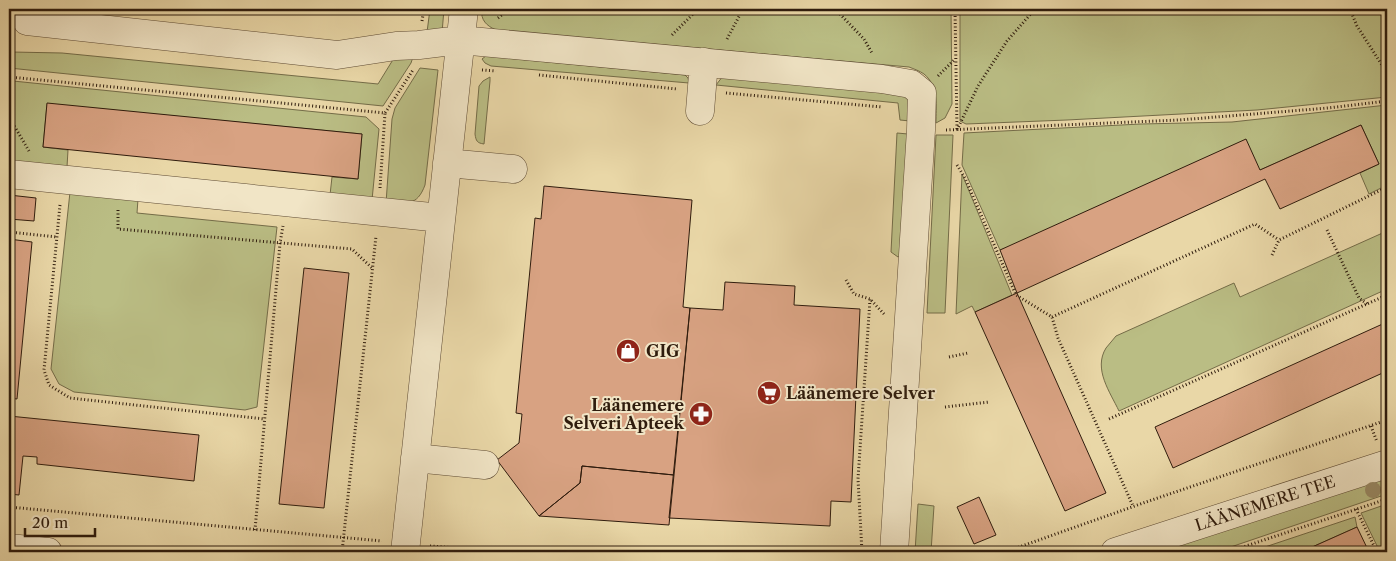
<svg xmlns="http://www.w3.org/2000/svg" width="1396" height="561" font-family="'Libre Caslon Text',serif">
  <style>
    .green { fill: #babd84; stroke: #746c48 }
    .building { fill: #d8a282; stroke: #2f1c0d }
    .lines { fill: none; stroke-linecap: round; stroke-linejoin: round }
    .minor-casing { stroke: #5e4b34; stroke-width: 29 }
    .path { stroke: #2f1c0d; stroke-width: 3; stroke-dasharray: 1 2.5; stroke-linecap: butt }
    .minor { stroke: #f1e5c6; stroke-width: 28 }
    .tree { fill: #9a8b66 }
    .labels { text-anchor: middle; stroke-width: 4; stroke-linejoin: round; paint-order: stroke }
    .poi-label { font-size: 16px; font-weight: bold; fill: #2f1c0d; stroke: #f1e5c6; text-anchor: start }
    .street-label { font-size: 16px; fill: #2f1c0d; stroke: #f1e5c6 }
  </style>
  <rect width="100%" height="100%" fill="#e9d7a7"/>
  <filter id="stains"><feTurbulence type="fractalNoise" baseFrequency=".004" numOctaves="4"/><feColorMatrix values="0 0 0 0 .2 0 0 0 0 .09 0 0 0 0 .02 0 0 0 .5 -.17"/></filter>
  <radialGradient id="worn" r=".72"><stop offset=".6" stop-color="#630" stop-opacity="0"/><stop offset="1" stop-color="#630" stop-opacity=".3"/></radialGradient>
  <path class="green" d="M430 9H444L442 33 426 40Z
    M482 9H951L952 104 945 118 936 123C936 107 939 86 924 74 920 71 914 69 909 67L496 30C487 26 480 20 482 9Z
    M960 9H1387V97L1257 110 1067 120 966 124 960 121Z
    M11 38 12 52 62 53 378 84 394 58 415 51 411 63 383 106 9 68V50Z
    M486 56 685 75 688 78 689 83 491 66 485 63 482 59Z
    M420 68 438 70 425 185C417 207 406 203 386 203L392 119 395 108Z
    M723 76 900 91 910 98V121L900 120 898 103 716 85Z
    M490 77V81L484 144C477 143 476 141 475 134L479 86 483 81Z
    M13 81 366 117 379 129 372 200 330 195 332 177 358 179 362 134 47 104 43 147 68 150 67 167 9 161V82Z
    M1387 105V185L1369 194 1360 173 1379 164 1361 125 1260 170 1000 250 962 165 964 133 1141 124 1232 122Z
    M897 133 908 134 905 252 898 257 891 252Z
    M936 135H953L945 313H927Z
    M962 174 1012 295 975 312 972 306 956 314Z
    M70 192 138 199 137 213 277 227 257 407 245 410 74 392 59 384 51 369Z
    M1387 231V289L1119 411C1110 392 1093 369 1106 348 1109 344 1113 340 1116 336L1234 283 1240 297Z
    M1387 476V494L1216 552H1159Z
    M918 504 934 506 931 552H915Z
    M1387 504V552H1380L1361 513Z
    M1355 517 1357 527 1301 552H1250Z"/>
  <path class="building" d="M47 103 362 134 358 179 43 147Z
    M1361 125 1379 164 1280 209 1265 179 1017 293 1000 250 1246 139 1260 170Z
    M544 186 692 200 683 307 690 308 674 475 582 466 580 483 539 516 497 460 519 443 522 414 516 413 535 218 541 219Z
    M9 195 36 198 34 221 9 219Z
    M9 239 32 242 17 399 9 398Z
    M304 268 349 273 324 508 279 504Z
    M725 282 795 286 794 305 860 309 851 502 831 501 830 526 669 518 690 308 723 310Z
    M1017 293 1106 493 1065 511 975 312Z
    M1387 322V371L1173 468 1155 427Z
    M9 416 199 435 194 481 37 464V457L23 456 19 495 9 494Z
    M582 466 674 475 669 525 539 516 580 483Z
    M979 497 996 535 974 544 957 507Z
    M1357 527 1369 552H1301Z"/>
  <g class="lines">
    <g class="minor-casing">
      <path id="minor" d="M27 21 337 55 396 46 419 45 460 40 882 79 911 84 922 93 921 130 894 552
        M700 111 704 62
        M447 163 513 169
        M9 174 441 218
        M415 458 485 465
        M9 548 48 552
        M405 552 464 9
        M1115 552 1387 464"/>
    </g>
    <path class="path" d="M835 9 864 39 872 53
      M955 9 957 129
      M1350 9 1357 26 1387 73
      M498 18 509 9
      M422 21 424 9
      M672 35 698 9
      M727 39 743 9
      M482 70 496 71
      M539 75 677 89
      M938 76 955 59
      M9 77 385 113 413 70
      M726 93 882 107
      M9 117 29 151
      M946 130 1179 120 1328 108 1387 101
      M957 130 978 86 1007 41 1035 9
      M957 165 965 178 1016 295 1052 317 1058 338 1133 506
      M380 188 385 113
      M60 205 44 370 49 385 70 398 265 419
      M118 210V229L352 249 372 268
      M1327 230 1359 298 1367 304
      M9 232 57 237
      M1272 255 1279 240 1387 187
      M846 280 854 294 870 299 884 314
      M1052 317 1255 224 1279 240
      M949 357 968 353
      M945 407 989 402
      M1109 419 1387 295
      M1371 426 1377 442
      M9 507 382 541
      M1356 509 1377 552
      M255 530 280 243 283 226
      M430 546 510 552
      M342 552 376 236
      M862 552 858 479 870 299
      M1005 552 1146 502 1387 420
      M1228 552 1387 499"/>
    <use href="#minor" class="minor"/>
  </g>
  <circle class="tree" cx="1373" cy="490" r="8"/>
  <defs>
    <g id="shop-disc" transform="scale(1.25)"><circle r="9.5" fill="#8f2418" stroke="#f1e5c6"/><path d="M-5-2.5h2.3a2.7 3.5 0 0 1 5.4 0H5L5.5 6h-11ZM-1.5-2.5h3a1.5 2.3 0 0 0-3 0Z" fill="#fff"/></g>
    <g id="supermarket-disc" transform="scale(1.25)"><circle r="9.5" fill="#8f2418" stroke="#f1e5c6"/><path d="M-6-5.5h2.5l.6 2H6L4.5 2H-2.5L-4.4-4H-6ZM-1.5 3.2a1.3 1.3 0 1 0 .1 0ZM3 3.2a1.3 1.3 0 1 0 .1 0Z" fill="#fff"/></g>
    <g id="pharmacy-disc" transform="scale(1.25)"><circle r="9.5" fill="#8f2418" stroke="#f1e5c6"/><path d="M-2-6h4v4h4v4h-4v4h-4v-4h-4v-4h4Z" fill="#fff"/></g>
  </defs>
  <g fill-rule="evenodd">
    <use href="#shop-disc" x="628" y="351"/>
    <use href="#supermarket-disc" x="769" y="393"/>
    <use href="#pharmacy-disc" x="701" y="414"/>
  </g>
  <g class="labels">
    <g class="poi-label">
      <text x="646" y="357">GIG</text>
      <text x="786" y="399">Läänemere Selver</text>
      <text x="684" y="411" text-anchor="end">Läänemere<tspan x="684" dy="18">Selveri Apteek</tspan></text>
    </g>
    <g class="street-label">
      <text transform="translate(1265 503) rotate(-18)" y="6">LÄÄNEMERE TEE</text>
    </g>
  </g>
  <rect width="1396" height="561" fill="none" stroke="#e9d7a7" stroke-width="30"/>
  <rect x="10" y="10" width="1376" height="541" fill="none" stroke="#2f1c0d" stroke-width="2.5"/>
  <rect x="15" y="15" width="1366" height="531" fill="none" stroke="#2f1c0d"/>
  <path d="M25 528v8h70v-8" fill="none" stroke="#2f1c0d" stroke-width="2.5"/>
  <text x="32" y="528" font-size="15" fill="#2f1c0d" stroke="#f1e5c6" stroke-width="4" paint-order="stroke">20 m</text>
  <rect width="100%" height="100%" filter="url(#stains)"/>
  <rect width="100%" height="100%" fill="url(#worn)"/>
</svg>
